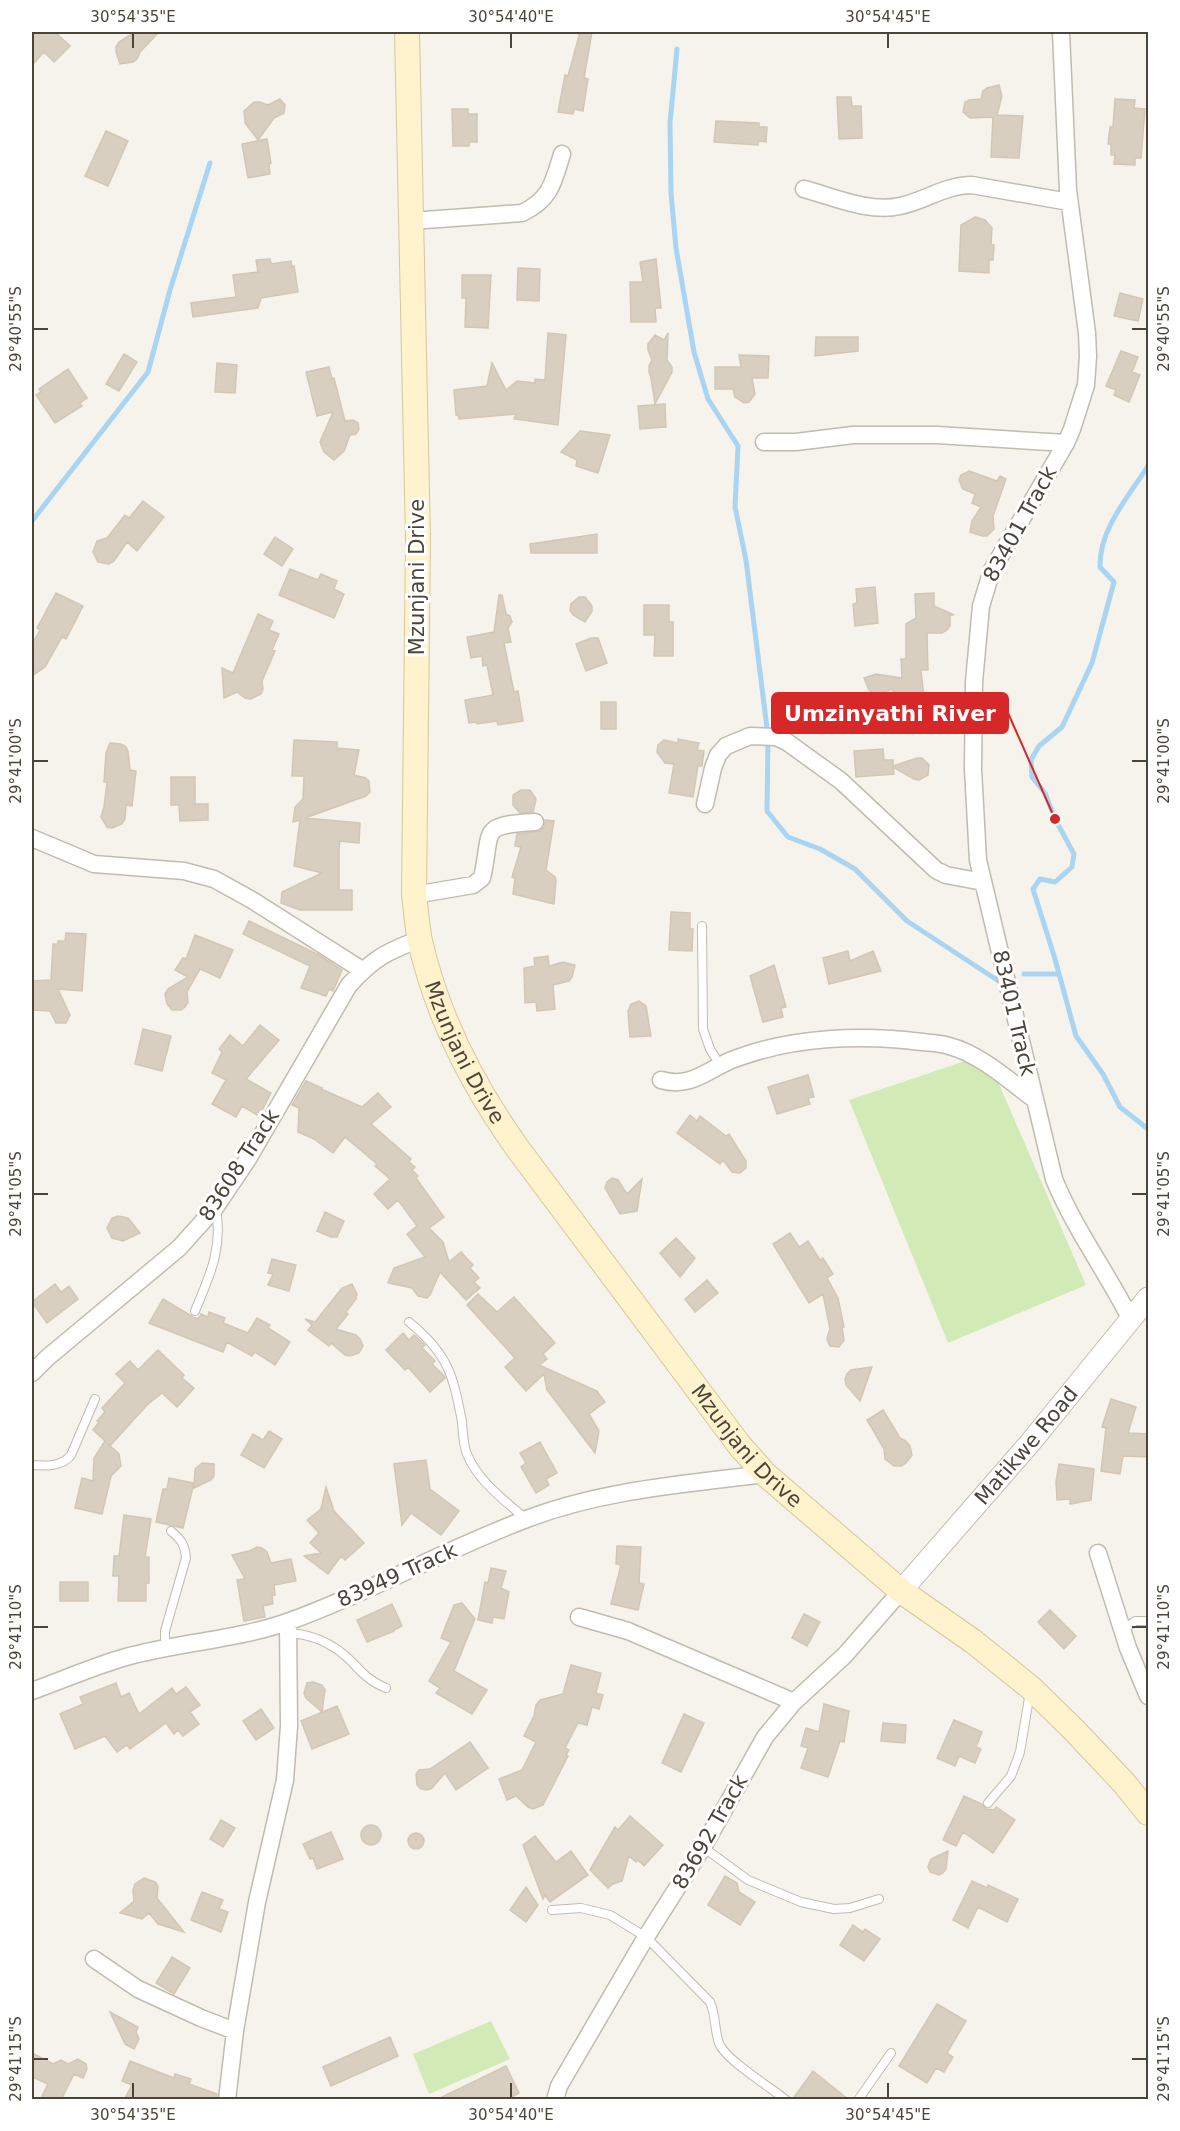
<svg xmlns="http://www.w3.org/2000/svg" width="1180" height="2131" font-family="'DejaVu Sans',sans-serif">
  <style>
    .green { fill: #d2eab5 }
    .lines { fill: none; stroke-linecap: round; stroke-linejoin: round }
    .stream { stroke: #a9d4f2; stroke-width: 5 }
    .building { fill: #d8cfc1; stroke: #d3c7b4; stroke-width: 1.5 }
    .service-casing { stroke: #c2bbae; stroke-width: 10 }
    .minor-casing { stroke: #c2bbae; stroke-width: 19 }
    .tertiary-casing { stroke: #c2bbae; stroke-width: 23 }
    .secondary-casing { stroke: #d6c79b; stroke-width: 26 }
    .service { stroke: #fff; stroke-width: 8 }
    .minor { stroke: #fff; stroke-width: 16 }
    .tertiary { stroke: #fff; stroke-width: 21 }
    .secondary { stroke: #fff3cd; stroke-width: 24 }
    .ticks { fill: none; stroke: #4b4439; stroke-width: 2 }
    .labels { text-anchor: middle; stroke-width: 6; stroke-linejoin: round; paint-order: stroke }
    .street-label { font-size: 21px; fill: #4b4439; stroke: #fff }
    .leader { fill: none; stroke: #d62828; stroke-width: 2 }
    .callout-dot { fill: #d62828; stroke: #fff; stroke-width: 2 }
    .callout { fill: #d62828; stroke: #d62828; stroke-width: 2 }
    .callout-label { font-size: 22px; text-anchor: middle; font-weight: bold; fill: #fff }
    .neatline { fill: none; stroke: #4b4439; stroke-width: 2 }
    .ticks-label { font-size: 15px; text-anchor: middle; fill: #4b4439 }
  </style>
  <rect width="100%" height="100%" fill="#f6f3ec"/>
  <path class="green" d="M986 1054 1086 1285 948 1343 849 1100Z
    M491 2021 510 2059 429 2094 413 2054Z"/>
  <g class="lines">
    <path class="stream" d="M677 49 670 123 671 193 676 248 694 352 708 399 738 446 735 507 746 560 768 736 767 811 788 837 820 849 855 869 907 921 997 980
      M1148 466C1129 496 1099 529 1100 567L1114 582 1092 663 1062 727 1039 746 1031 760 1032 777 1045 793 1055 819 1074 854 1072 867 1055 882 1040 879 1033 889 1055 959 1076 1036 1103 1074 1120 1107 1148 1129
      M32 521 148 372 170 290 210 163
      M1024 974H1059"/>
  </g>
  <path class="building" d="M32 32H55L70 46 54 62 44 52 32 65Z
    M135 32H159L140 52 137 59 133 62 120 64 116 52V47L119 42Z
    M580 32H592L584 78 588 79 583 111 574 109 573 114 558 112 565 75 568 76Z
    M999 85 1002 96 997 115 1023 116 1019 158 991 157 993 117 970 118 963 112 965 102 969 100 981 99 983 91 987 88Z
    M837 97H851L852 106H861L862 138 839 139Z
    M280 99 285 105 284 113 274 118 258 140 245 123 244 111 254 102H260L268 105Z
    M1115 99 1135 100 1134 108 1145 109 1141 158H1135V165L1114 164 1115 155H1111V144H1108L1110 127H1113Z
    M452 109H468V114H477V142H469V146H453Z
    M716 121 759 123V127H767L766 142 758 141V145L714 142Z
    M106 131 128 141 108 186 85 176Z
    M267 139 271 163 269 164 270 174 248 178 242 144Z
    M975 217 985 220 992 228 991 245H994L993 260H989V273L959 271 961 225Z
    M270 259 271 264 291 261 292 267 294 266 298 292 261 298 258 308 193 317 191 303 236 297 233 275 258 272 256 260Z
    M656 259 661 308H655L656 322H631L630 282H643L640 262Z
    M518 268 540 269 539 301 517 300Z
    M462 275H491L488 328 465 327 466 298H462Z
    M1120 293 1143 299 1138 321 1114 316Z
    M548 333 566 335 558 425 514 419 516 414 459 419 458 415H456L454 390 487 386 492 363 506 390 517 381 535 383V379L545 380Z
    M668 333 667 360 672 367V372L655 404 651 378 649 372V366L652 360 648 350V344L655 335 664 340Z
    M816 337H858V351L815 356Z
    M1121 351 1138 357 1132 372 1140 375 1129 402 1114 395 1116 390 1106 386Z
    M124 354 137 362 119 391 106 384Z
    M739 355 769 356 768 378H752L755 394 749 402 744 403 735 397 733 389H715V367H741Z
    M217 363 237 365 235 393 215 392Z
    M329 367 332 379 334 378 345 421 353 420 358 423 359 429 356 434 350 435 344 451 334 460 324 452 320 442 333 412 317 416 306 372Z
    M68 369 87 398 80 403 82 406 55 423 36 395 41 392 39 389Z
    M665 404 666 427 640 429 638 406Z
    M580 431 610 435 598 473 576 466 577 460 561 452Z
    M969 471 997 481 1000 476 1006 479 993 516 994 529 987 536H982L970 532 972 521 981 507 972 503 975 494 963 489 959 480 961 475Z
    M143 501 164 517 137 551 127 542 114 561 109 564 98 562 93 552 97 541 107 538 125 515 129 518Z
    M597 534V553H531L530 544Z
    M275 537 293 549 282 566 264 554Z
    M290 569 318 580 321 574 337 581 334 589 344 594 334 618 279 595Z
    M875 587 878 623 855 626 853 604 857 603 856 589Z
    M56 593 83 606 66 639 62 637 45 667 32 676V644L40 630 37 628Z
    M934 593V606L954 615H950V626L947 630 942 633H927L928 670H921L924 698 894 701 893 689 878 694 873 693 869 690 864 678 876 674 902 678 901 659H906V624L916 618 915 594Z
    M499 595H502L506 614 510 616 512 622 508 628 511 642 504 643 514 692 518 691 523 721 498 725 497 721 477 724V722L469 723 465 700 493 695 487 665 483 666 482 656 471 658 467 637 494 632Z
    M579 597H585L592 606V611L585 622 573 615 570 610 571 604Z
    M644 605H669V622H673V656H654L655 635H644Z
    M258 614 273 621 269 630 279 634 272 650 275 651 262 681 263 689 261 694 251 699 245 698 237 692 224 698 222 668 233 673Z
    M591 638H598L607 663 586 671 576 644Z
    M601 702H616V729H601Z
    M678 739 699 743 697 750 704 751 702 766H698L693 797 669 793 674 764 665 763 657 752 658 745 664 740 678 743Z
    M294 740 337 742V748L359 750 354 775 366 778 369 781 370 792 366 796 305 818 360 823 359 843 340 841 339 849V890H352V910H300L281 903 282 892 322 873 294 866 300 820 293 822 295 807 303 799 304 776H292Z
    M110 743 121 744 126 747 128 751 130 770 136 771 132 806 126 805 125 819 122 824 112 828 107 827 101 817 104 807 107 782H104L106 753Z
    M883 749 884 760H893V766L917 758H922L929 765 928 775 919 780 914 779 893 767 894 774 856 777 854 751Z
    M171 777H195V804H208V820L180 821 179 805H171Z
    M521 790H530L536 799 533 812 520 813 513 805V795Z
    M545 820 554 821 546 870 555 877 556 881 554 904 513 894 515 878 512 877 521 847 515 846 517 834 540 831 545 826Z
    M671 912 690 913V929H693L692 951 669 950Z
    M249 921 319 955 342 970 333 991 329 989 326 996 301 988 310 966 243 934Z
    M66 933 86 934 82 991 58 989 70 1015 66 1023H56L50 1011 32 1010V981L51 980 53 944H58V941H65Z
    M195 935 233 950 220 978 200 969 187 992 188 1002 185 1007 181 1010H172L167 1004 165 994 168 989 188 977 175 970 183 958 186 959Z
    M848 951 850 961 873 951 881 971 829 984 823 958Z
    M548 956 549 966 563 962 575 965 572 977 569 981 553 985 555 1009 537 1011 536 1002 525 1003 524 968 535 966 534 958Z
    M774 965 786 1007 781 1008 783 1017 763 1022 750 976Z
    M639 1001 646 1006 651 1036 630 1037 628 1011 631 1004Z
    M260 1025 279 1040 246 1079 271 1093 259 1116 242 1106 236 1117 212 1104 226 1080 212 1073 222 1052 219 1049 230 1035 243 1046Z
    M143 1029 171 1036 162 1071 135 1064Z
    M808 1075 814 1097 808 1098 810 1104 777 1114 768 1087Z
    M306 1081 322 1088 321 1089 362 1107 378 1093 391 1107 371 1124 411 1159 409 1162 415 1167 412 1170 418 1176 416 1178 444 1217 429 1228 443 1242 449 1262 461 1252 473 1265 470 1268 479 1278 474 1282 480 1288 466 1300 440 1272 430 1295 427 1298 418 1296 412 1288 388 1283 394 1268 425 1257 407 1234 417 1226 398 1200 388 1209 374 1194 390 1179 375 1166 377 1164 345 1137 333 1153 314 1139 298 1132 299 1108 292 1105Z
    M690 1115 697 1121 700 1116 726 1136 729 1134 746 1161V1168L740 1173 732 1172 723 1160 720 1164 677 1133Z
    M612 1178 618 1180 627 1194 642 1179 637 1211 620 1214 605 1188 607 1182Z
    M325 1212 344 1221 337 1237H331L317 1231Z
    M118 1216 128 1218 140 1233 123 1241 112 1238 107 1228 112 1218Z
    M790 1233 799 1247 808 1241 820 1260 823 1258 833 1274 827 1278 838 1298 844 1327H842L844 1340 839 1347 830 1346 828 1342 827 1338 830 1329 823 1294 809 1303 773 1244Z
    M676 1238 695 1258 680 1277 660 1253Z
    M272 1259 296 1265 289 1291 268 1285 273 1274 268 1273Z
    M707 1280 718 1293 695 1312 685 1299Z
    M55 1284 61 1292 69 1286 78 1299 47 1323 32 1302Z
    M352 1284 357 1294 356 1299 346 1312 348 1314 336 1329 356 1335 360 1339 363 1346 359 1353 350 1356 345 1355 331 1343 329 1346 308 1330 312 1325 305 1319 315 1322 342 1288Z
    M478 1294 497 1312 514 1297 555 1343 543 1354 547 1359 539 1365 597 1391 605 1402 589 1414 599 1431 595 1453 547 1390 544 1374 526 1391 505 1367 515 1358 467 1305Z
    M163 1299 193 1317 198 1319 201 1314 208 1317 209 1312 225 1318 223 1323 248 1333 257 1318 270 1325 268 1328 290 1342 275 1365 255 1352 252 1356 227 1342 223 1352 149 1323Z
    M403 1333 409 1340 414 1335 425 1345 422 1348 435 1361 432 1364 444 1376 445 1378 430 1392 408 1367 405 1370 386 1350Z
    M158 1350 184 1375 182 1378 194 1388 177 1407 162 1393 147 1405 110 1446 108 1444 119 1454 121 1466 111 1476 102 1514 75 1508 82 1478 93 1481 94 1458 105 1441 93 1430 99 1422 97 1421 105 1412 102 1408 125 1383 116 1374 130 1361 138 1370Z
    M872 1367 860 1401 846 1385 845 1379 847 1374 851 1370Z
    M1111 1399 1136 1407 1128 1433 1149 1434V1457L1123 1456 1120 1474 1101 1471 1106 1428 1102 1427Z
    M883 1410 900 1438 906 1441 910 1446 912 1455 906 1463 901 1466H894L885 1459 884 1449 867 1420Z
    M269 1431 282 1439 264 1468 241 1455 253 1434 263 1440Z
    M540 1442 557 1473 546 1479 549 1485 536 1493 521 1467 526 1463 520 1453Z
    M426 1460 430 1489 459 1511 441 1535 411 1513 402 1525 394 1464Z
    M202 1463 214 1464V1476L211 1480 194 1488 195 1469Z
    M1059 1464 1094 1469 1091 1500 1070 1504V1499L1057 1500 1056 1482Z
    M169 1478 194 1483 183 1528 156 1522 163 1489H167Z
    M326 1487 334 1511 364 1543 345 1560 341 1556 328 1574 304 1556 321 1553 310 1543 319 1533 307 1520 321 1509Z
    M124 1515 151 1519 145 1557H149V1583H146V1601H118L119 1576H113L114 1556H119Z
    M617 1546 641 1547 639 1583 644 1584 638 1610 611 1604 621 1565 616 1564Z
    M257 1547 262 1548 267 1552 271 1563 291 1559 296 1581 274 1585 275 1595 272 1596 273 1604 263 1606 265 1617 244 1621 237 1580 245 1579 232 1555 249 1551Z
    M491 1568 506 1571 501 1588 509 1592 504 1619 493 1617 492 1623 478 1620 485 1582 488 1583Z
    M60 1582H88V1601H60Z
    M462 1603 475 1619 454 1671 487 1690 472 1714 436 1693 440 1688 429 1681 451 1642 441 1638 454 1605Z
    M392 1604 402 1626 394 1630V1631L367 1642 357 1620Z
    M1050 1610 1076 1636 1064 1649 1038 1622Z
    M804 1614 820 1622 807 1646 792 1638Z
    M571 1665 601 1673 596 1693 603 1695 599 1709 592 1707 587 1725 578 1723 565 1748 569 1750 566 1755 568 1756 543 1805 533 1809 528 1807 516 1796 507 1800 499 1779 522 1770 536 1742 524 1736 534 1716 536 1705 540 1700 563 1694Z
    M313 1682 322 1685 325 1690 322 1712 306 1698 304 1693 307 1683Z
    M116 1683 121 1697 129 1693 139 1714 172 1688 176 1694 186 1687 200 1705 190 1712 199 1724 183 1736 178 1730 174 1734 166 1723 130 1749 127 1745 117 1752 105 1736 75 1749 60 1714 83 1704 80 1697Z
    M824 1704 849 1711 844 1742 840 1741 828 1777 801 1768 808 1748 801 1746 806 1728 819 1732Z
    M337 1706 349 1734 312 1749 301 1721Z
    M261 1709 274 1728 256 1740 243 1721Z
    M684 1714 704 1723 681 1772 662 1763Z
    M954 1720 982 1732 976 1747 981 1749 975 1763 959 1756 955 1766 937 1758Z
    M883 1723 906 1725 905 1743 881 1741Z
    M470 1742 488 1768 456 1790 445 1773 432 1788 427 1790 421 1789 417 1785 416 1774 419 1770 430 1769Z
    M964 1796 982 1804 986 1809 994 1810 996 1807 1015 1820 993 1853 963 1832 956 1846 943 1840Z
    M630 1816 663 1845 644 1866 638 1860 636 1862 629 1856 622 1881 613 1884 608 1888 590 1870 615 1827 618 1830Z
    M221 1820 235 1828 223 1847 210 1839Z
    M361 1835a10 10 0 1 1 20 0a10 10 0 1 1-20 0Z
    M331 1832 343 1859 317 1869 313 1858 310 1859 303 1844Z
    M408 1841a8 8 0 1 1 16 0a8 8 0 1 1-16 0Z
    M535 1836 556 1862 571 1851 588 1875 550 1902 545 1895 543 1899 523 1845Z
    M948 1851 946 1869 943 1873 939 1875 930 1872 928 1867 931 1859Z
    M725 1876 737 1883 739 1892 755 1902 740 1925 708 1905Z
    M144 1878 155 1882 158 1886 157 1898 184 1932 158 1924 149 1913 142 1919 120 1913 134 1901 133 1890 135 1884Z
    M972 1881 987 1888 988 1885 1018 1899 1007 1922 978 1907 968 1928 953 1920Z
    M526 1887 538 1905 526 1922 510 1910Z
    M202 1892 223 1900 219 1909 228 1912 221 1932 191 1920Z
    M853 1925 863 1932 865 1929 880 1939 864 1961 840 1945Z
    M172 1957 190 1968 174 1994 156 1983Z
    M937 2004 966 2021 947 2053 953 2057 944 2072 936 2068 927 2083 899 2066Z
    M110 2012 138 2027 136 2032 139 2039 134 2049 125 2044Z
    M390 2037 398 2056 331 2086 323 2067Z
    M32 2053 53 2064 61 2060 68 2064 78 2059 86 2064 87 2069 83 2078 74 2074 61 2100H40L48 2084 32 2077Z
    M130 2061 174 2078 175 2074 191 2079 189 2084 217 2094V2100H124L132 2085 122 2081Z
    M506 2066 519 2093 507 2100H436Z
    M813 2071 849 2100H792Z"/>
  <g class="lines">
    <g class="service-casing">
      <path id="service" d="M702 926 703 1029 710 1049 720 1065
        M195 1311C210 1275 223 1248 216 1209
        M409 1322C448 1354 453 1374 462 1422 463 1432 463 1445 467 1454 477 1480 505 1501 526 1519
        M32 1465C46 1466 62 1467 71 1455L95 1399
        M1123 1630 1135 1621H1148
        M288 1633C313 1634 334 1644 352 1662 363 1674 371 1682 386 1688
        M165 1649V1631L186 1558C185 1545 181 1539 171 1531
        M988 1803 1011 1776 1020 1752 1030 1692
        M703 1847 748 1880 801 1902 834 1909 850 1908 879 1899
        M552 1910 581 1908 610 1915 646 1937 710 2002C717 2017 714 2037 721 2047 731 2063 770 2087 786 2100
        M858 2100 891 2053"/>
    </g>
    <g class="minor-casing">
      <path id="minor" d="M1061 32 1068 190 1087 333 1088 356 1086 385 1072 429 1066 443 992 570 981 606 974 682 973 769 978 860 1054 1179C1074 1228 1106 1271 1130 1318
        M804 189C834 197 869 213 900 206 925 201 945 185 972 185L1069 202
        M411 221 522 213C551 199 553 183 562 154
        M764 442H796L853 435H937L1066 443
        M705 804 713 768 718 755 726 746 750 736 776 737 787 742 841 781 936 870 946 875 983 882
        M32 838 94 864 184 871 214 879 252 900 362 970
        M414 895 473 885 482 878C493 830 478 825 535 822
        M661 1080C693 1089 708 1068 737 1058 794 1037 862 1034 922 1042 931 1043 940 1043 949 1046 980 1054 1008 1080 1034 1099
        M32 1373 47 1358 179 1248 215 1208 248 1159 349 985C374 958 386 952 420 939
        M1098 1553 1128 1648 1148 1696
        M579 1617 628 1631 794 1702
        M32 1691C63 1680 94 1666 126 1657 180 1642 237 1640 290 1621 370 1592 445 1550 524 1520 601 1490 684 1484 765 1474
        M94 1959 138 1989 201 2018 235 2031
        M227 2100 235 2031 257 1902 285 1780 289 1726 288 1622
        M555 2100 559 2086 646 1937 703 1847 765 1737 794 1702 845 1655 901 1591"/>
    </g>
    <g class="tertiary-casing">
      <g id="tertiary">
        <path id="s1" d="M901 1591 1030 1443 1148 1298"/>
      </g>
    </g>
    <g class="secondary-casing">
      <g id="secondary">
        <path id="s2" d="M407 32 418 539 414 895C416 910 417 926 420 941 437 1016 473 1086 518 1149L740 1446 765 1474 901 1591 974 1642 1031 1688 1074 1730 1124 1783 1148 1813"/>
      </g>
    </g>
    <use href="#service" class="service"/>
    <use href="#minor" class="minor"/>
    <use href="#tertiary" class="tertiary"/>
    <use href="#secondary" class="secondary"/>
  </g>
  <path class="ticks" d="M133 33V48M511 33V48M888 33V48M33 329H48M1132 329H1147M33 761H48M1132 761H1147M33 1194H48M1132 1194H1147M33 1627H48M1132 1627H1147M33 2059H48M1132 2059H1147M133 2083V2098M511 2083V2098M888 2083V2098"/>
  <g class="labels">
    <g class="street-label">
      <text transform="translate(1020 524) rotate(-61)" y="7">83401 Track</text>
      <text transform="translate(417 577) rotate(-90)" y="7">Mzunjani Drive</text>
      <text transform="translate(1014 1013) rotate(77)" y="7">83401 Track</text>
      <text dy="7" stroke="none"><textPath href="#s2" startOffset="1030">Mzunjani Drive</textPath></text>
      <text transform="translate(239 1165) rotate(-57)" y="7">83608 Track</text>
      <text dy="7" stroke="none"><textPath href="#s2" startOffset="1516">Mzunjani Drive</textPath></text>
      <text dy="7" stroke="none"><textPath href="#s1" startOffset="192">Matikwe Road</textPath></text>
      <text transform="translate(397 1575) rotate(-24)" y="7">83949 Track</text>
      <text transform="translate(710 1832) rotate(-60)" y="7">83692 Track</text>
    </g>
  </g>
  <path class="leader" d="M1055 819L1008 713"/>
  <circle class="callout-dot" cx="1055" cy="819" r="6"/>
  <rect class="callout" x="772" y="693" width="236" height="40" rx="6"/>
  <g class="callout-label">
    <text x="890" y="721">Umzinyathi River</text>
  </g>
  <rect width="1180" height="2131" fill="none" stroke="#ffffff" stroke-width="66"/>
  <rect x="33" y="33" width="1114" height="2065" class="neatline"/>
  <g class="ticks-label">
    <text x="133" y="22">30°54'35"E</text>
    <text x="511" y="22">30°54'40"E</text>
    <text x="888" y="22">30°54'45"E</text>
    <text transform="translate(16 329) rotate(-90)" y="5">29°40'55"S</text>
    <text transform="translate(1164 329) rotate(-90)" y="5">29°40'55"S</text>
    <text transform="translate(16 761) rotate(-90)" y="5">29°41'00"S</text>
    <text transform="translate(1164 761) rotate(-90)" y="5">29°41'00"S</text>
    <text transform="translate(16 1194) rotate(-90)" y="5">29°41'05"S</text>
    <text transform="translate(1164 1194) rotate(-90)" y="5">29°41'05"S</text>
    <text transform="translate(16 1627) rotate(-90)" y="5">29°41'10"S</text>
    <text transform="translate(1164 1627) rotate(-90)" y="5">29°41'10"S</text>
    <text transform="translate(16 2059) rotate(-90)" y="5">29°41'15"S</text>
    <text transform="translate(1164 2059) rotate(-90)" y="5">29°41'15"S</text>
    <text x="133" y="2120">30°54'35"E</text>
    <text x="511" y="2120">30°54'40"E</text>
    <text x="888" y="2120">30°54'45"E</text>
  </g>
</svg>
